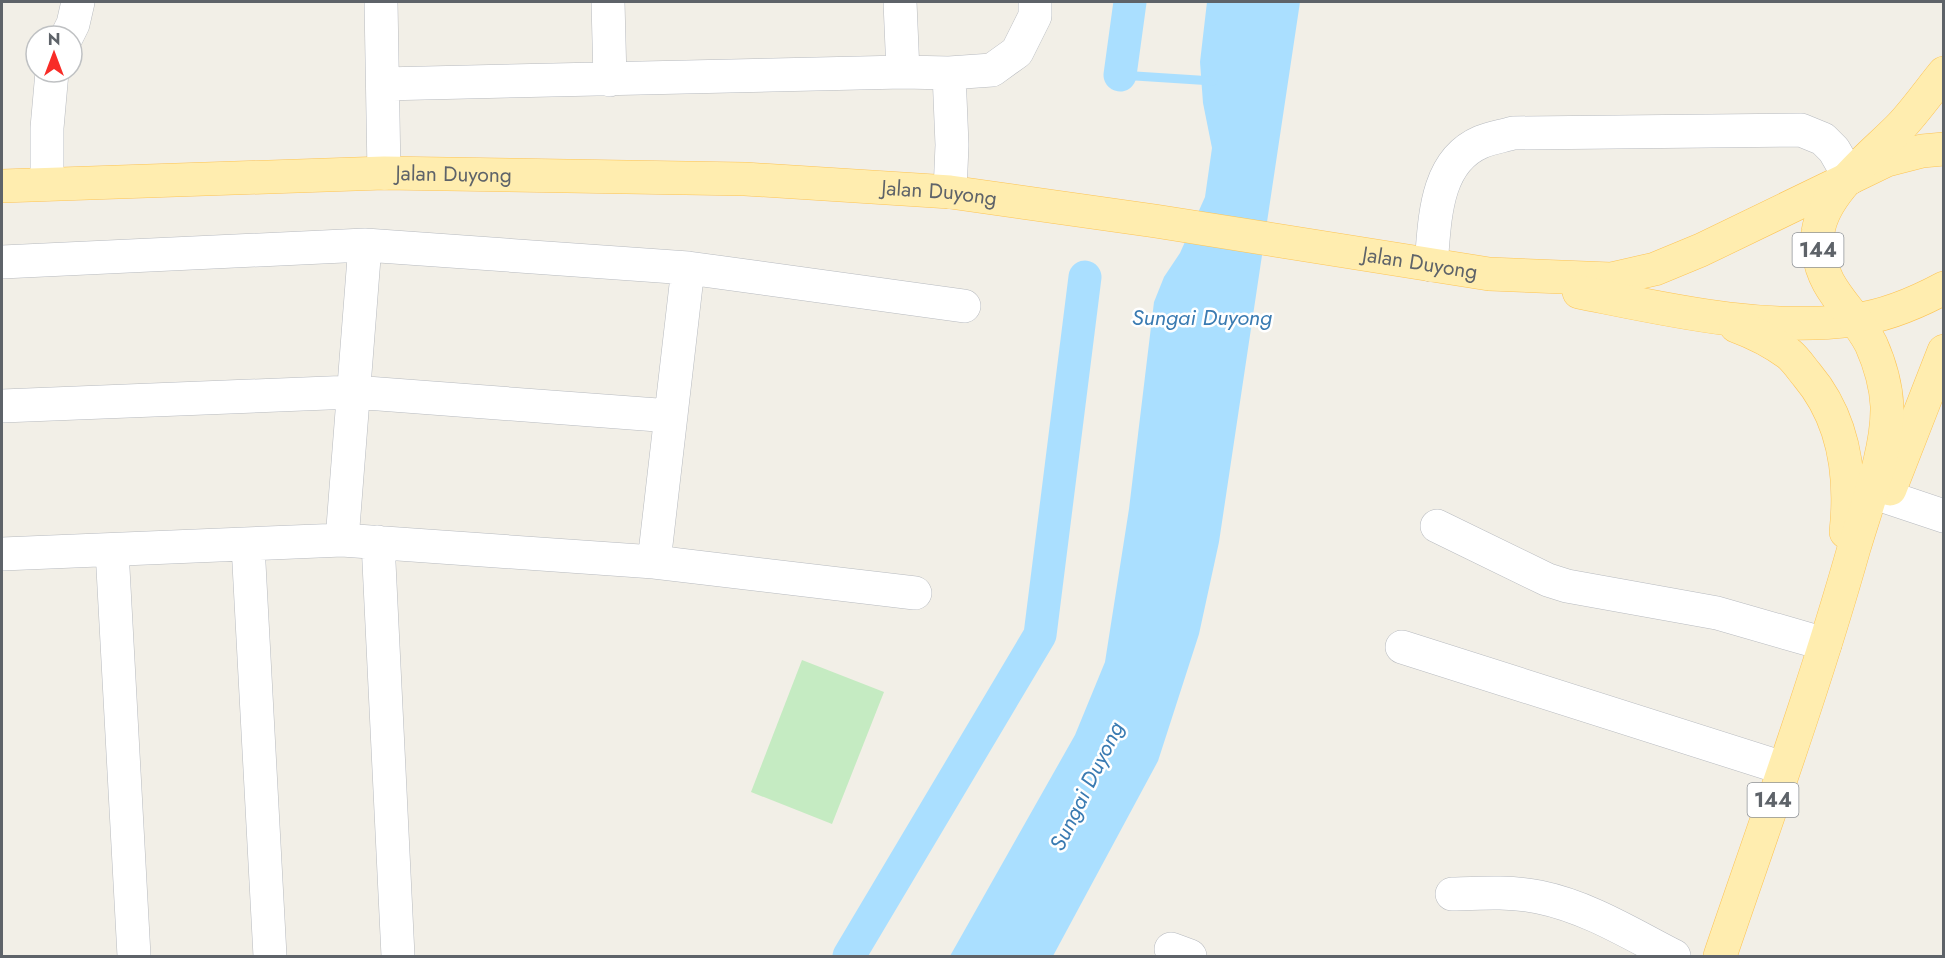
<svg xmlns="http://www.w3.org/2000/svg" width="1945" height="958" font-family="Jost,sans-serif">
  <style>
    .green { fill: #c5ebc2 }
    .water { fill: #aadfff }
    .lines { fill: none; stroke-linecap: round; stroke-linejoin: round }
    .stream { stroke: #aadfff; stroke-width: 9 }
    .canal { stroke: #aadfff; stroke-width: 33 }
    .minor-casing { stroke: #b7babf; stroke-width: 34 }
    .major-casing { stroke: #fdc455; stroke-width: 34 }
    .minor { stroke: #fff; stroke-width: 33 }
    .major { stroke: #ffedaf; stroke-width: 33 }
    .labels { text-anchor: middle; stroke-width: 5; stroke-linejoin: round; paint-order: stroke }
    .shield { fill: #fff; stroke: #8e9296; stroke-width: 1.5 }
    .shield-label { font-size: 20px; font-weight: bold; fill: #5e6369 }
    .street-label { font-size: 21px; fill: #5e6369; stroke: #fff }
    .water-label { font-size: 22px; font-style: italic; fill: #3a7bb2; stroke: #fff }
  </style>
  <rect width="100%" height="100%" fill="#f2efe7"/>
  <path class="green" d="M802 660 884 692 832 824 751 792Z"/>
  <path class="water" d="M1207 2H1300L1219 542 1199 634 1158 761 1053 956H950L1075 735 1105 662 1129 509 1154 302 1164 277 1180 253 1205 197 1212 148 1203 103 1200 62Z"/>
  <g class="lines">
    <path class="stream" d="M1120 75 1213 81"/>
    <path class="canal" d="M1120 75 1130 2
      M849 956 1040 635 1085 277"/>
    <g class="minor-casing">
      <path id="minor" d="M381 2 384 173
        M608 2 610 80
        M900 2 903 72
        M67 36 73 24 78 2
        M383 84 903 72 949 73
        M47 184V128L52 72
        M950 192 952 145 949 73 992 70 1017 52 1035 16V2
        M2 262 365 245 688 268 964 306
        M1431 265C1435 222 1434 162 1481 142 1491 138 1503 136 1513 133L1801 130 1823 139 1834 150 1850 178
        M2 406 353 392 671 416
        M1887 497 1944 516
        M1437 526 1548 580 1567 586 1717 613 1825 644
        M342 540 365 245
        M378 542 398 956
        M248 545 270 956
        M112 550 134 956
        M2 554 342 540 654 562 915 593
        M654 562 688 268
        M1402 647 1783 768
        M1452 894C1481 893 1510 891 1539 897 1588 907 1631 934 1674 956
        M1171 949 1190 956"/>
    </g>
    <g class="major-casing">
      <g id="major">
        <path id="s1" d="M2 186 384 173 745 179 950 192 1155 221 1489 274 1611 279 1655 269 1701 250 1887 160 1922 151 1944 149"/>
        <path d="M1579 292C1669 310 1761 332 1854 320 1885 316 1916 303 1944 288"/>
        <path d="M1736 326C1755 333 1774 343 1789 354 1796 360 1802 369 1807 375 1845 420 1852 476 1846 532"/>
        <path d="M1890 489 1944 351"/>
        <path d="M1720 956C1766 821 1815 686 1854 548 1867 504 1888 451 1887 406 1886 386 1879 362 1871 344 1853 309 1821 290 1818 247 1818 243 1817 237 1818 232 1824 191 1873 155 1901 126 1916 110 1930 90 1944 73"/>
      </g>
    </g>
    <use href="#minor" class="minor"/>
    <use href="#major" class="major"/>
  </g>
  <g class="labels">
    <g class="shield">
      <rect x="1792.5" y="233" width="51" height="34" rx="4.5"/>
      <rect x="1747.5" y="783" width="51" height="34" rx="4.5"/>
    </g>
    <g class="shield-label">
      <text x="1818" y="257">144</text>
      <text x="1773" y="807">144</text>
    </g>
    <g class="street-label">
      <text dy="7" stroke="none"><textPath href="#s1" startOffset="452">Jalan Duyong</textPath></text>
      <text dy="7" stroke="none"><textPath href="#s1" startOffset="938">Jalan Duyong</textPath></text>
      <text dy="7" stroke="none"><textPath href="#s1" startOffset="1424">Jalan Duyong</textPath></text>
    </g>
    <g class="water-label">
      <text x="1202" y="325">Sungai Duyong</text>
      <text transform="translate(1086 786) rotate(-64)" y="8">Sungai Duyong</text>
    </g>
  </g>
  <rect width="1945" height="958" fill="none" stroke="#5e6369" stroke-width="6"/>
  <g transform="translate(54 54)"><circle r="28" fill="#ffffff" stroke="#bfc1c3" stroke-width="1.5"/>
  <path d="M0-4.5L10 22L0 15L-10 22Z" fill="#f82c27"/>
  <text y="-9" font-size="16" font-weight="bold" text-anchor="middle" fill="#5e6369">N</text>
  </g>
</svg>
